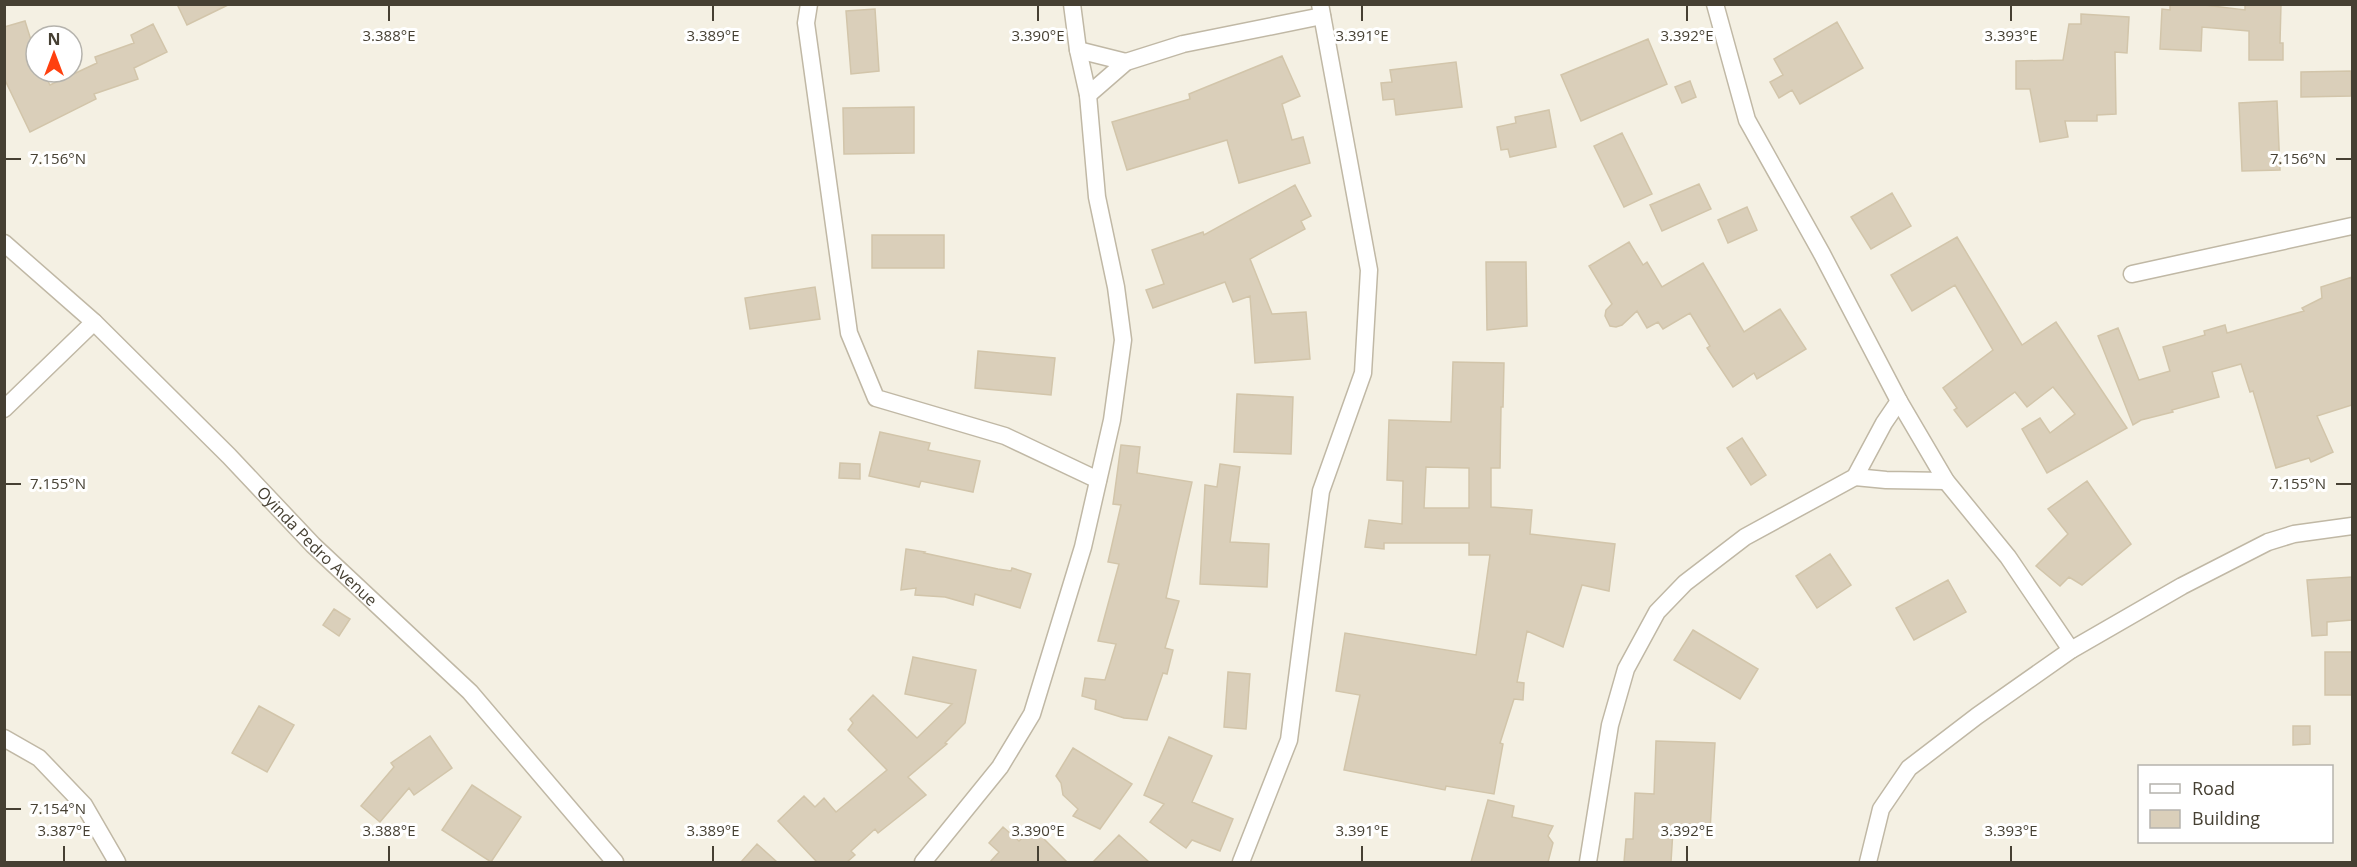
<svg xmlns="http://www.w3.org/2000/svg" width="2357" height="867" font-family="'Open Sans',sans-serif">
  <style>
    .building { fill: #dacfba; stroke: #d2c5aa; stroke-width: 1.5; fill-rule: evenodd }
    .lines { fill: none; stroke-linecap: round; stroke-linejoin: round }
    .street-casing { stroke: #c0b8a5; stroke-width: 19 }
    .street { stroke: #fff; stroke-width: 16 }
    .ticks { fill: none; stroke: #464033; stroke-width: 2 }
    .labels { text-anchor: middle; stroke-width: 6; stroke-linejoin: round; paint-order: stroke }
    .street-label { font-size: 16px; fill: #464033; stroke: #fff }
    .ticks-label { font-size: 15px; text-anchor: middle; fill: #464033; stroke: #fff; stroke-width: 6; stroke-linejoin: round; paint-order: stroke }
  </style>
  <rect width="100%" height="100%" fill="#f4f0e3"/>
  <path class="building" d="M177 4H230L187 25Z
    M2170 4H2196L2245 10V4H2281L2280 43H2283V60H2249V31L2202 27 2201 51 2160 49 2162 9 2170 10Z
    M875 9 879 71 851 74 846 11Z
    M2081 14 2129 17 2127 53 2115 52 2116 114 2097 115V121H2065L2068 137 2040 142 2030 89H2016V61L2063 60 2069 24H2081Z
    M25 21 36 56V72H43L50 85 97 63 95 57 134 43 131 35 153 24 167 52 134 68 138 79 94 94 96 99 30 132 4 78V27Z
    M1837 22 1863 68 1800 104 1792 90 1779 98 1770 82 1783 75 1774 59Z
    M1648 39 1667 84 1581 121 1561 75Z
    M1282 56 1300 96 1282 104 1292 140 1303 137 1310 163 1239 183 1227 140 1127 170 1112 122 1190 99 1189 94Z
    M1456 62 1462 107 1396 115 1394 99 1383 100 1381 83 1392 82 1390 70Z
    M2351 71V96L2301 97V72Z
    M1690 81 1696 97 1682 103 1675 87Z
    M2277 101 2280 170 2242 171 2239 103Z
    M914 107V153L844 154 843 108Z
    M1549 110 1556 147 1510 157 1508 149 1501 150 1497 127 1516 123 1515 117Z
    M1622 133 1652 194 1624 207 1594 146Z
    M1699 184 1711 209 1662 231 1650 205Z
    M1295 185 1311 216 1301 221 1305 229 1250 259 1272 314 1306 312 1310 359 1255 363 1250 296 1233 302 1225 282 1153 308 1146 290 1164 284 1152 250 1203 232 1204 235Z
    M1892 193 1911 226 1871 249 1851 217Z
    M1747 207 1757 230 1728 243 1718 220Z
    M872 235H944V268H872Z
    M1957 237 2022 345 2056 322 2127 428 2047 473 2022 429 2040 418 2050 433 2075 414 2053 387 2027 407 2015 392 1967 427 1954 410 1957 408 1943 388 1993 350 1955 285 1912 311 1891 275Z
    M1629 242 1643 265 1647 262 1662 287 1703 263 1744 332 1780 309 1806 349 1757 379 1754 373 1733 387 1707 348 1710 346 1690 313 1663 329 1658 322 1647 328 1637 311 1622 325 1616 327 1610 326 1605 316 1606 310 1612 304 1589 266Z
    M1486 262H1526L1527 326 1487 330Z
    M2352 277V405L2317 416 2333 452 2311 462 2309 458 2276 468 2253 391 2250 392 2241 364 2212 372 2219 397 2172 410 2173 412 2141 420 2133 425 2098 336 2118 328 2139 380 2170 371 2163 347 2205 335 2204 331 2225 325 2227 333 2304 311 2302 308 2322 298 2321 287Z
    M815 287 820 319 750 329 745 298Z
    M978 351 1055 358 1051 395 975 388Z
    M1453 362 1504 363 1503 407H1501L1500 468H1491V507L1532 510 1530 534 1615 544 1609 591 1582 585 1563 647 1527 631 1517 682 1524 683 1523 700 1514 699 1500 743 1503 744 1494 794 1446 786 1445 790 1344 770 1360 695 1336 691 1345 633 1476 655 1490 555H1469V543H1384V549L1365 547 1369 520 1402 524 1403 481 1387 480 1389 420 1451 422ZM1426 467 1469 468V508H1424Z
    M1237 394 1293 397 1291 454 1234 452Z
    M880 432 930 443 928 450 980 461 973 492 921 481 919 487 869 476Z
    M1742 438 1766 475 1751 485 1727 448Z
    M1121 445 1140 447 1137 473 1192 482 1166 598 1179 601 1165 648 1173 650 1167 674 1163 673 1147 720 1124 718 1095 709 1096 700 1082 696 1085 678 1105 680 1116 644 1098 641 1119 564 1108 562 1121 505 1113 504Z
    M840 463 860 464V479L839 478Z
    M1220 464 1240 467 1230 542 1269 544 1267 587 1200 584 1205 485 1217 487Z
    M2087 481 2131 544 2082 585 2069 577 2060 586 2036 566 2068 534 2048 509Z
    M906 549 925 552 924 553 998 569 1011 571 1012 568 1031 574 1020 608 975 594 973 605 945 597 915 595 916 588 901 590Z
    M1830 554 1851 585 1817 608 1796 576Z
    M2352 577V620L2327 622V635L2312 636 2307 580Z
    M1948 580 1966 612 1914 640 1896 608Z
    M334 609 350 619 339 636 323 625Z
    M1693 630 1758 669 1740 699 1674 660Z
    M2325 652H2352V695H2325Z
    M913 657 976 670 965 723 945 743 947 744 908 777 926 795 878 833 875 829 851 851 855 855 847 862H817L778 821 804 796 815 807 824 798 836 812 887 770 848 730 853 723 850 719 873 695 917 738 952 704 905 694Z
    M1228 672 1250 674 1246 729 1224 727Z
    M259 706 294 725 267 772 232 753Z
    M2293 726H2310V744L2293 745Z
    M430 736 452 768 414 795 409 788 380 822 361 806 394 767 391 763Z
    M1169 737 1212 756 1192 802 1233 819 1220 851 1192 840 1186 848 1150 822 1164 804 1144 795Z
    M1656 741 1715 743 1710 831 1673 830 1671 862H1624L1626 839H1633L1635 793 1654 794Z
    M1073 748 1132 784 1100 829 1073 816 1078 809 1063 795 1061 783 1056 776Z
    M472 785 521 817 491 862 442 830Z
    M1488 800 1514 806 1512 817 1553 826 1548 836 1553 843 1548 862H1471Z
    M1003 827 1019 841 1033 828 1067 862H990L999 852 989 843Z
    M1119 835 1149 862H1093Z
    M757 844 777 862H741Z"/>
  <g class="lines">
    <g class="street-casing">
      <g id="street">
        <path d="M809 4 806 23 849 333 876 398 1005 436 1098 480"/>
        <path d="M1715 4 1747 120 1822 254 1899 401 1946 481 2008 557 2071 650"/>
        <path d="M1078 50 1126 62"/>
        <path d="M1088 95 1126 62 1183 44 1322 16"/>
        <path id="s1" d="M4 243 94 322 229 456 313 545 470 692 615 862"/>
        <path d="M2132 274 2352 226"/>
        <path d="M4 409 94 322"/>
        <path d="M1855 477 1886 480 1946 481"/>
        <path d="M4 738 39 758 84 805 117 862"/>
        <path d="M923 862 1000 767 1032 714 1083 547 1112 420 1123 340 1116 287 1097 197 1088 95 1078 50 1072 4"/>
        <path d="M1241 862 1289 740 1321 491 1363 373 1369 270 1320 4"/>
        <path d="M1588 862 1610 725 1626 669 1657 612 1685 583 1745 537 1855 477 1884 423 1899 401"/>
        <path d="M1868 862 1881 809 1909 768 1977 716 2071 650 2182 586 2268 542 2294 534 2352 526"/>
      </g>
    </g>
    <use href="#street" class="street"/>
  </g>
  <path class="ticks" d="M389 6V21M713 6V21M1038 6V21M1362 6V21M1687 6V21M2011 6V21M6 159H21M2336 159H2351M6 484H21M2336 484H2351M6 809H21M64 846V861M389 846V861M713 846V861M1038 846V861M1362 846V861M1687 846V861M2011 846V861"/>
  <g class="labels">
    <g class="street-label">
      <text dy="6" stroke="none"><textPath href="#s1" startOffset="436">Oyinda Pedro Avenue</textPath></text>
    </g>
  </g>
  <g class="ticks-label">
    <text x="389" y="41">3.388°E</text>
    <text x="713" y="41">3.389°E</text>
    <text x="1038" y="41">3.390°E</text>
    <text x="1362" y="41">3.391°E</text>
    <text x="1687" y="41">3.392°E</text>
    <text x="2011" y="41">3.393°E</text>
    <text x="58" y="164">7.156°N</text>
    <text x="2298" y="164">7.156°N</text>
    <text x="58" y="489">7.155°N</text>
    <text x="2298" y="489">7.155°N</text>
    <text x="58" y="814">7.154°N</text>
    <text x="64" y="836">3.387°E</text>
    <text x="389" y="836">3.388°E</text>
    <text x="713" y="836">3.389°E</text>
    <text x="1038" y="836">3.390°E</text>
    <text x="1362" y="836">3.391°E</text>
    <text x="1687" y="836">3.392°E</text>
    <text x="2011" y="836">3.393°E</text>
  </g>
  <rect width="2357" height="867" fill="none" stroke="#464033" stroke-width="12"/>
  <rect x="2138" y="765" width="195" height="78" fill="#ffffff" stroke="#b5b3ad" stroke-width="1.5"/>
  <rect x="2150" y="784" width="30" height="9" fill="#ffffff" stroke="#b5b3ad" stroke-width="1.5"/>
  <text x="2192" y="795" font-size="18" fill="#464033">Road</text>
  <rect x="2150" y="810" width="30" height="18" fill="#dacfba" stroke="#b5b3ad" stroke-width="1.5"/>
  <text x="2192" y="825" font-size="18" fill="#464033">Building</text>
  <g transform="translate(54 54)"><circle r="28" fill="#ffffff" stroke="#b5b3ad" stroke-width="1.5"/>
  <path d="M0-4.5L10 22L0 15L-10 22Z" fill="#ff400f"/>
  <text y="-9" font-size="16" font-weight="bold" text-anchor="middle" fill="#464033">N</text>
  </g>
</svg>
